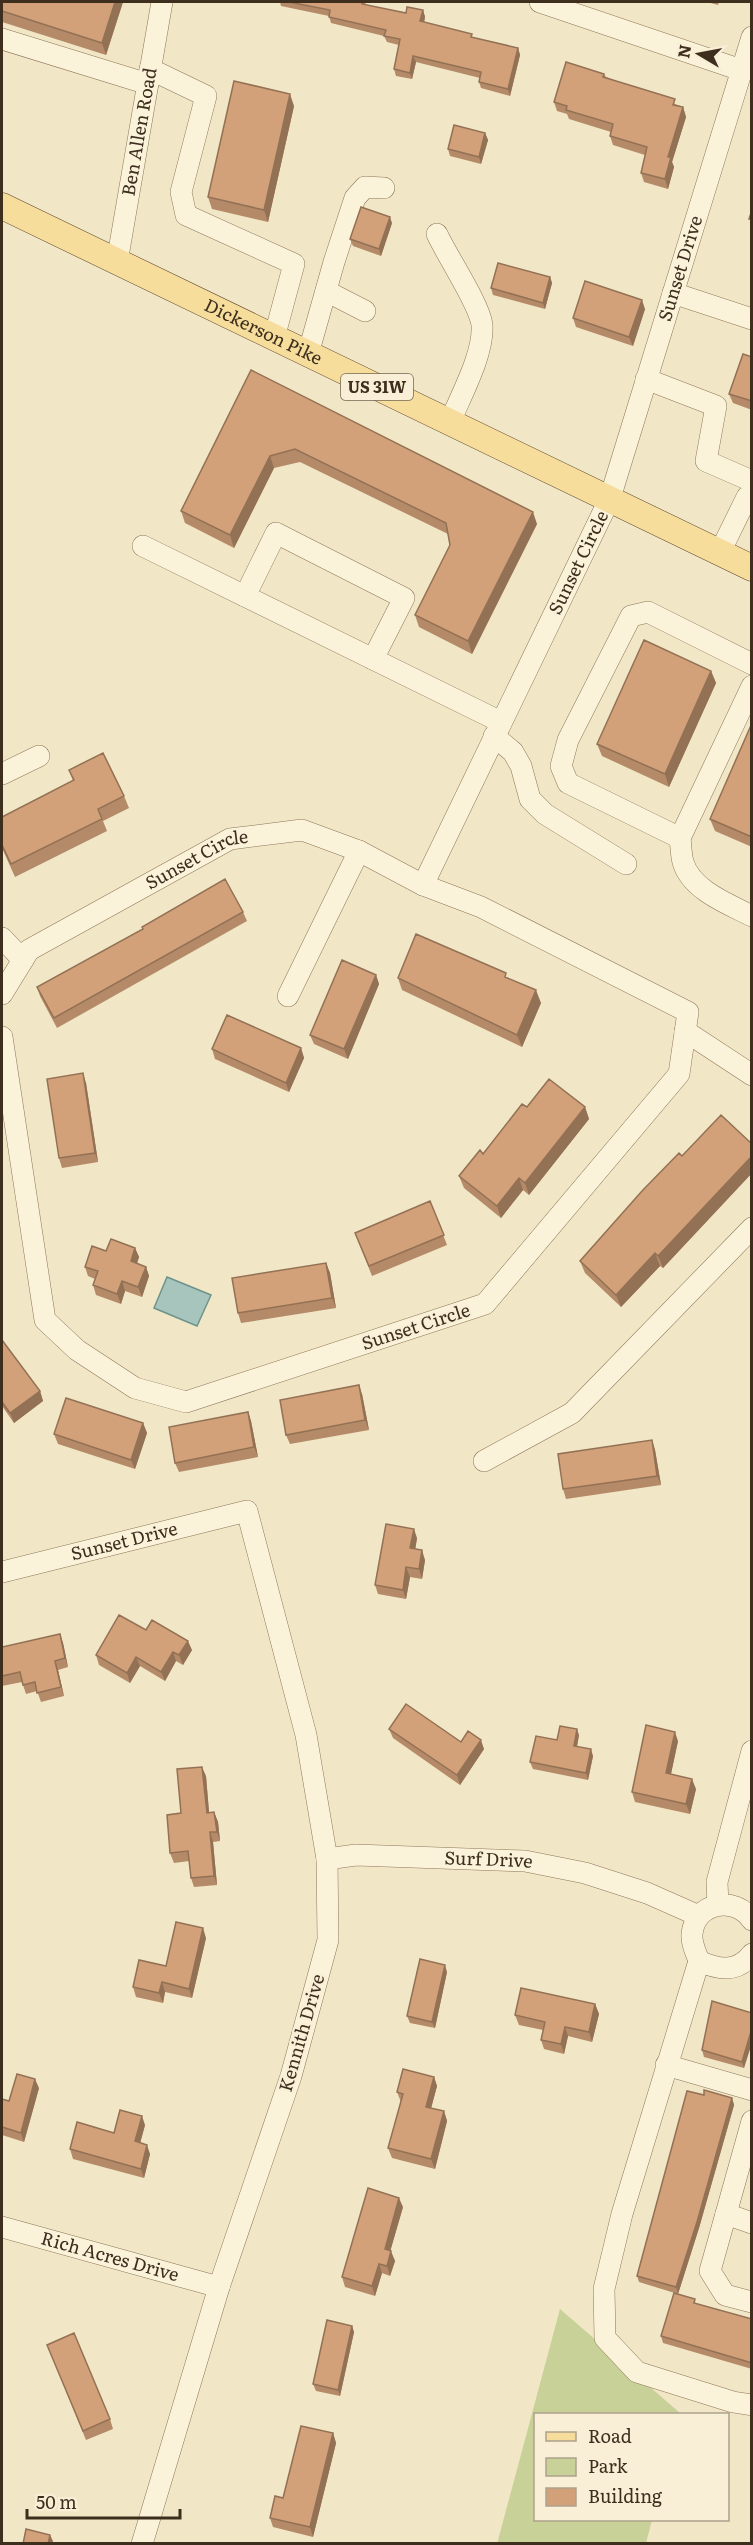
<svg xmlns="http://www.w3.org/2000/svg" width="753" height="2545" font-family="Literata,serif">
  <style>
    .green { fill: #c8d198 }
    .water { fill: #a7c5bd; stroke: #6d948c; stroke-width: 1.5 }
    .lines { fill: none; stroke-linecap: round; stroke-linejoin: round }
    .minor-casing { stroke: #8e775a; stroke-width: 22 }
    .major-casing { stroke: #5c452e; stroke-width: 27 }
    .minor { stroke: #fbf2da; stroke-width: 21 }
    .major { stroke: #f6dd9c; stroke-width: 26 }
    .wall { fill: #b58a68 }
    .shaded-wall { fill: #937155 }
    .building { fill: #d2a179; stroke: #937155; stroke-width: 1.5 }
    .labels { text-anchor: middle; stroke-width: 4.5; stroke-linejoin: round; paint-order: stroke }
    .shield { fill: #f8efd6; stroke: #756855; stroke-width: 1.5 }
    .shield-label { font-size: 16px; font-weight: bold; fill: #3d2e1e }
    .street-label { font-size: 18px; fill: #3d2e1e; stroke: #f8efd6 }
  </style>
  <rect width="100%" height="100%" fill="#f1e6c5"/>
  <path class="green" d="M560 2309 680 2413 536 2414V2520H652L646 2543 497 2544Z"/>
  <path class="water" d="M167 1277 211 1295 197 1326 154 1308Z"/>
  <g class="lines">
    <g class="minor-casing">
      <g id="minor">
        <path d="M540 2 741 70"/>
        <path d="M2 39 148 84"/>
        <path d="M150 69 206 96 181 192 186 215 294 264 274 338"/>
        <path d="M437 234C447 256 480 305 482 325 484 354 461 395 450 422"/>
        <path id="s1" d="M117 262 162 2"/>
        <path d="M326 291 365 311"/>
        <path d="M673 293 752 319"/>
        <path d="M308 354 334 262 355 198 365 187 384 188"/>
        <path d="M646 379 716 406 706 461 745 478"/>
        <path d="M143 546 501 722"/>
        <path d="M720 552 747 497"/>
        <path d="M245 596 276 533 404 598 373 659"/>
        <path d="M752 664 648 612 631 616 568 740 561 766 568 783 680 838 752 686"/>
        <path d="M494 736 513 752 521 766 530 799 545 814 626 864"/>
        <path d="M2 774 39 756"/>
        <path d="M680 838C681 846 681 855 683 862 691 890 728 904 752 916"/>
        <path id="s2" d="M423 885 610 498 752 37"/>
        <path d="M2 938 23 960"/>
        <path id="s3" d="M2 994 29 950 230 839 302 830 359 851 423 885 481 907 688 1012 679 1074 485 1304 186 1402 135 1388 77 1350 45 1320 2 1037"/>
        <path d="M288 996 359 851"/>
        <path d="M685 1031 752 1075"/>
        <path d="M484 1461 572 1413 752 1228"/>
        <path id="s4" d="M2 1572 247 1511 306 1735 327 1859 328 1940 291 2076 219 2287 142 2544"/>
        <path id="s5" d="M327 1859 356 1855 525 1861 585 1873 647 1893 699 1916"/>
        <path d="M718 1905 717 1882 752 1751"/>
        <path d="M752 1920C735 1895 695 1902 692 1934 691 1944 696 1952 699 1961 719 1970 737 1973 752 1954"/>
        <path d="M699 1961 622 2214 604 2289 605 2338 637 2372 733 2402 752 2405"/>
        <path d="M666 2065 752 2090"/>
        <path d="M752 2121 710 2271 725 2295 752 2302"/>
        <path d="M726 2214 752 2223"/>
        <path id="s6" d="M2 2227 219 2287"/>
      </g>
    </g>
    <g class="major-casing">
      <g id="major">
        <path id="s7" d="M2 206 752 568"/>
      </g>
    </g>
    <use href="#minor" class="minor"/>
    <use href="#major" class="major"/>
  </g>
  <path class="wall" d="M2 2H123L106 55 2 22Z
    M280 2H366L365 5 406 13 423 10 425 17 424 22 474 38 518 48 520 55 510 96 481 88 479 82 480 78 416 62 412 79 396 76 394 69 399 45 387 42 384 36 331 23 329 16 281 6Z
    M707 2H719L718 5Z
    M604 74 606 77 683 107 686 117 672 162 674 167 668 189 644 182 641 173 645 155 613 145 610 136 611 132 569 119 567 114 557 111 554 102Z
    M294 106 268 222 212 209 208 197Z
    M485 133 488 140 481 164 450 156 448 149Z
    M392 223 381 256 353 246 350 239Z
    M550 277 552 283 545 309 493 295 491 288Z
    M645 309 633 346 576 327 573 318Z
    M752 357V410L733 403 729 394Z
    M251 370 537 524 472 654 419 627 415 615 450 545 448 534 300 462 274 468 234 548 185 523 181 511Z
    M711 671 716 683 669 787 602 756 597 744Z
    M752 723V847L715 831 710 819Z
    M69 770 124 796 129 808 103 821 107 831 15 877 2 848V817L73 781Z
    M243 912 247 921 57 1028 40 996 37 987Z
    M376 975 379 984 348 1059 314 1044 310 1035Z
    M398 978H508L541 1003 522 1047 402 990Z
    M301 1048 304 1058 289 1092 215 1059 212 1049Z
    M86 1083 98 1162 62 1168 59 1158Z
    M527 1107H585L589 1119 529 1195 523 1190 501 1218 464 1188 459 1176 483 1154Z
    M752 1144V1173L663 1268 660 1266 621 1307 585 1273 580 1261 682 1156Z
    M430 1201 447 1245 372 1276 355 1233Z
    M135 1248 139 1257 137 1264 146 1267 149 1276 142 1297 125 1291 121 1304 96 1295 93 1285 95 1279 88 1276 85 1267 106 1251Z
    M326 1263 330 1273 336 1308 241 1323 238 1313Z
    M2 1340 40 1391 43 1401 14 1423 2 1406Z
    M362 1394 369 1430 290 1444 286 1435Z
    M248 1412 251 1421 258 1457 179 1472 175 1463Z
    M143 1423 147 1433 135 1469 58 1444 54 1434Z
    M652 1440 655 1450 661 1485 566 1499 563 1489Z
    M417 1538 415 1549 425 1560 422 1579 410 1577 406 1599 378 1594 375 1585Z
    M146 1630 192 1650 183 1665 176 1661 165 1681 140 1666 130 1683 99 1665 96 1655Z
    M60 1634 63 1643 68 1667 58 1670 64 1696 41 1702 37 1691 26 1694 22 1682 2 1686V1651Z
    M389 1729 461 1742 484 1749 460 1785 393 1738Z
    M579 1735 577 1746 593 1756 588 1780 533 1769 530 1762 557 1740Z
    M678 1741 671 1774 696 1789 690 1814 635 1802 632 1792Z
    M206 1776 209 1813 214 1812 218 1822 220 1841 213 1842 217 1885 194 1887 191 1878 189 1861 174 1863 170 1853 181 1813Z
    M206 1938 192 1998 165 1992 163 2003 136 1997 133 1987 166 1966Z
    M447 1972 435 2028 410 2023 407 2016Z
    M595 2004 599 2014 592 2042 568 2036 564 2054 544 2049 541 2040 543 2030 519 2025 515 2015Z
    M752 2013 744 2068 704 2057 702 2050Z
    M434 2077 437 2086 431 2108 444 2111 447 2121 435 2169 392 2158 388 2148 401 2102 397 2092Z
    M39 2088 24 2142 2 2135V2099L9 2101Z
    M704 2095 732 2098 734 2105 699 2228 678 2294 639 2282 637 2276Z
    M145 2125 140 2143 150 2154 144 2178 73 2159 70 2149 114 2133Z
    M403 2207 390 2251 395 2261 390 2276 382 2273 375 2296 345 2287 342 2277Z
    M696 2304 752 2319V2369L663 2343 661 2336Z
    M352 2326 354 2332 340 2396 316 2391 313 2384Z
    M51 2354 110 2419 113 2429 86 2440Z
    M333 2433 336 2443 313 2537 273 2527 270 2518 283 2498Z"/>
  <path class="shaded-wall" d="M115 2H123L106 55 102 43Z
    M423 10 425 17 423 28 420 21Z
    M518 48 520 55 510 96 508 89Z
    M413 56 416 62 412 79 410 73Z
    M290 94 294 106 268 222 264 210Z
    M683 107 686 117 672 162 674 167 668 189 665 179 668 157Z
    M485 133 488 140 481 164 479 157Z
    M390 217 392 223 381 256 379 249Z
    M550 277 552 283 545 309 543 303Z
    M642 300 645 309 633 346 629 337Z
    M270 456 274 468 234 548 230 535Z
    M533 512 537 524 472 654 468 641Z
    M711 671 716 683 669 787 665 774Z
    M376 975 379 984 348 1059 344 1049Z
    M536 990 541 1003 522 1047 517 1035Z
    M301 1048 304 1058 289 1092 286 1083Z
    M83 1073 86 1083 98 1162 95 1153Z
    M585 1107 589 1119 529 1195 525 1183Z
    M752 1156V1173L663 1268 658 1256Z
    M519 1178 523 1190 501 1218 497 1206Z
    M135 1248 139 1257 134 1271 131 1261Z
    M655 1253 660 1266 621 1307 616 1295Z
    M326 1263 330 1273 336 1308 332 1298Z
    M146 1267 149 1276 142 1297 138 1287Z
    M122 1281 125 1291 121 1304 117 1294Z
    M359 1385 362 1394 369 1430 365 1420Z
    M40 1391 43 1401 14 1423 10 1413Z
    M248 1412 251 1421 258 1457 254 1447Z
    M143 1423 147 1433 135 1469 131 1460Z
    M652 1440 655 1450 661 1485 657 1476Z
    M414 1529 417 1538 414 1558 410 1548Z
    M422 1550 425 1560 422 1579 419 1569Z
    M406 1567 410 1577 406 1599 403 1590Z
    M60 1634 63 1643 68 1667 65 1658Z
    M188 1641 192 1650 183 1665 179 1655Z
    M173 1652 176 1661 165 1681 161 1672Z
    M136 1657 140 1666 130 1683 127 1673Z
    M55 1661 58 1670 64 1696 61 1687Z
    M577 1729 579 1735 576 1752 574 1746Z
    M675 1732 678 1741 669 1783 666 1773Z
    M481 1740 484 1749 460 1785 457 1775Z
    M591 1749 593 1756 588 1780 586 1773Z
    M202 1767 206 1776 210 1823 207 1813Z
    M692 1779 696 1789 690 1814 686 1804Z
    M214 1812 218 1822 220 1841 217 1832Z
    M210 1832 213 1842 217 1885 214 1876Z
    M203 1928 206 1938 192 1998 189 1989Z
    M445 1965 447 1972 435 2028 432 2022Z
    M162 1982 165 1992 163 2003 159 1993Z
    M595 2004 599 2014 592 2042 589 2032Z
    M565 2027 568 2036 564 2054 561 2044Z
    M752 2028V2043L744 2068 742 2062Z
    M434 2077 437 2086 429 2116 426 2107Z
    M35 2079 39 2088 24 2142 21 2133Z
    M732 2098 734 2105 699 2228 678 2294 676 2287Z
    M444 2111 447 2121 435 2169 431 2159Z
    M142 2116 145 2125 138 2151 135 2141Z
    M147 2145 150 2154 144 2178 141 2169Z
    M399 2198 403 2207 388 2259 385 2249Z
    M391 2251 395 2261 390 2276 387 2266Z
    M379 2264 382 2273 375 2296 372 2286Z
    M352 2326 354 2332 340 2396 338 2390Z
    M333 2433 336 2443 313 2537 310 2527Z
    M50 2535 53 2541 52 2544H48Z"/>
  <path class="building" d="M2 2H115L102 43 2 11Z
    M289 2H362V4L406 13 407 7 423 10 420 21 472 34 471 37 518 48 508 89 479 82 481 72 413 56 410 73 394 69 400 39 384 36 386 30 329 17 330 10Z
    M566 62 604 74 603 77 675 99 673 105 683 107 668 157H671L665 179 641 173 647 147 610 136 613 124 566 110 567 106 554 102Z
    M234 81 290 94 264 210 208 197Z
    M454 125 485 133 479 157 448 149Z
    M361 207 390 217 379 249 350 239Z
    M752 210V219H749Z
    M498 263 550 277 543 303 491 288Z
    M585 281 642 300 629 337 573 318Z
    M743 354 752 357V401L729 394Z
    M251 370 533 512 468 641 415 615 450 545 446 523 295 449 270 456 230 535 181 511Z
    M644 640 711 671 665 774 597 744Z
    M752 723V837L710 819Z
    M103 753 124 796 98 809 102 819 11 864 2 845V817L74 780 69 770Z
    M225 879 243 912 54 1018 37 987 143 929 142 927Z
    M416 934 506 973 505 977 536 990 517 1035 398 978Z
    M342 960 376 975 344 1049 310 1035Z
    M227 1015 301 1048 286 1083 212 1049Z
    M83 1073 95 1153 59 1158 47 1079Z
    M549 1079 585 1107 525 1183 519 1178 497 1206 459 1176 480 1150 483 1154 522 1104 527 1107Z
    M721 1115 752 1144V1156L658 1256 655 1253 616 1295 580 1261 642 1191 679 1153 682 1156Z
    M430 1201 444 1235 369 1266 355 1233Z
    M111 1239 135 1248 131 1261 146 1267 138 1287 122 1281 117 1294 93 1285 98 1271 85 1267 92 1246 106 1251Z
    M326 1263 332 1298 238 1313 232 1278Z
    M2 1340 40 1391 10 1413 2 1402Z
    M359 1385 365 1420 286 1435 280 1400Z
    M66 1398 143 1423 131 1460 54 1434Z
    M248 1412 254 1447 175 1463 169 1427Z
    M652 1440 657 1476 563 1489 558 1454Z
    M386 1524 414 1529 410 1548 422 1550 419 1569 406 1567 403 1590 375 1585Z
    M119 1615 146 1630 152 1620 188 1641 179 1655 173 1652 161 1672 136 1657 127 1673 96 1655Z
    M60 1634 65 1658 55 1661 61 1687 37 1693 35 1682 23 1685 20 1672 2 1676V1647Z
    M406 1704 461 1742 468 1731 481 1740 457 1775 389 1729Z
    M646 1725 675 1732 666 1773 692 1779 686 1804 632 1792Z
    M560 1726 577 1729 574 1746 591 1749 586 1773 530 1762 536 1736 557 1740Z
    M202 1767 207 1813 214 1812 217 1832H210L214 1876 191 1878 188 1851 170 1853 167 1815 181 1813 177 1769Z
    M176 1922 203 1928 189 1989 162 1982 159 1993 133 1987 139 1960 166 1966Z
    M420 1959 445 1965 432 2022 407 2016Z
    M521 1988 595 2004 589 2032 565 2027 561 2044 541 2040 545 2022 515 2015Z
    M712 2001 752 2013V2028L742 2062 702 2050Z
    M403 2069 434 2077 426 2107 444 2111 431 2159 388 2148 403 2094 397 2092Z
    M17 2074 35 2079 21 2133 2 2127V2099L9 2101Z
    M704 2090 732 2098 697 2222 676 2287 637 2276 687 2091 704 2095Z
    M120 2110 142 2116 135 2141 147 2145 141 2169 70 2149 77 2122 114 2133Z
    M368 2188 399 2198 385 2249 391 2251 387 2266 379 2264 372 2286 342 2277Z
    M674 2293 695 2299 694 2303 752 2319V2363L661 2336Z
    M327 2320 352 2326 338 2390 313 2384Z
    M74 2333 110 2419 83 2431 47 2345Z
    M301 2426 333 2433 310 2527 270 2518 275 2496 283 2498Z
    M26 2529 50 2535 48 2544H23Z"/>
  <g class="labels">
    <rect class="shield" x="341" y="374" width="72" height="26" rx="4.5"/>
    <g class="shield-label">
      <text x="377" y="393">US 31W</text>
    </g>
    <g class="street-label">
      <text dy="6" stroke="none"><textPath href="#s1" startOffset="132">Ben Allen Road</textPath></text>
      <text dy="6" stroke="none"><textPath href="#s2" startOffset="670">Sunset Drive</textPath></text>
      <text dy="6" stroke="none"><textPath href="#s7" startOffset="290">Dickerson Pike</textPath></text>
      <text dy="6" stroke="none"><textPath href="#s2" startOffset="358">Sunset Circle</textPath></text>
      <text dy="6" stroke="none"><textPath href="#s3" startOffset="243">Sunset Circle</textPath></text>
      <text transform="translate(416 1327) rotate(-18)" y="6">Sunset Circle</text>
      <text dy="6" stroke="none"><textPath href="#s4" startOffset="126">Sunset Drive</textPath></text>
      <text dy="6" stroke="none"><textPath href="#s5" startOffset="162">Surf Drive</textPath></text>
      <text transform="translate(302 2033) rotate(-74)" y="6">Kennith Drive</text>
      <text dy="6" stroke="none"><textPath href="#s6" startOffset="112">Rich Acres Drive</textPath></text>
    </g>
  </g>
  <rect width="753" height="2545" fill="none" stroke="#3d2e1e" stroke-width="6"/>
  <rect x="534" y="2413" width="195" height="108" fill="#f8efd6" stroke="#ada28c" stroke-width="1.5"/>
  <rect x="546" y="2432" width="30" height="9" fill="#f6dd9c" stroke="#ada28c" stroke-width="1.5"/>
  <text x="588" y="2443" font-size="18" fill="#3d2e1e">Road</text>
  <rect x="546" y="2458" width="30" height="18" fill="#c8d198" stroke="#ada28c" stroke-width="1.5"/>
  <text x="588" y="2473" font-size="18" fill="#3d2e1e">Park</text>
  <rect x="546" y="2488" width="30" height="18" fill="#d2a179" stroke="#ada28c" stroke-width="1.5"/>
  <text x="588" y="2503" font-size="18" fill="#3d2e1e">Building</text>
  <g transform="translate(699 54) rotate(280)" stroke="#f8efd6" stroke-width="4.5" paint-order="stroke">
  <path d="M0-4.5L10 22L0 15L-10 22Z" fill="#3d2e1e"/>
  <text y="-9" font-size="16" font-weight="bold" text-anchor="middle" fill="#3d2e1e">N</text>
  </g>
  <path d="M27 2509v9h153v-9" fill="none" stroke="#3d2e1e" stroke-width="3"/>
  <text x="36" y="2509" font-size="18" fill="#3d2e1e" stroke="#f8efd6" stroke-width="4.5" paint-order="stroke">50 m</text>
</svg>
